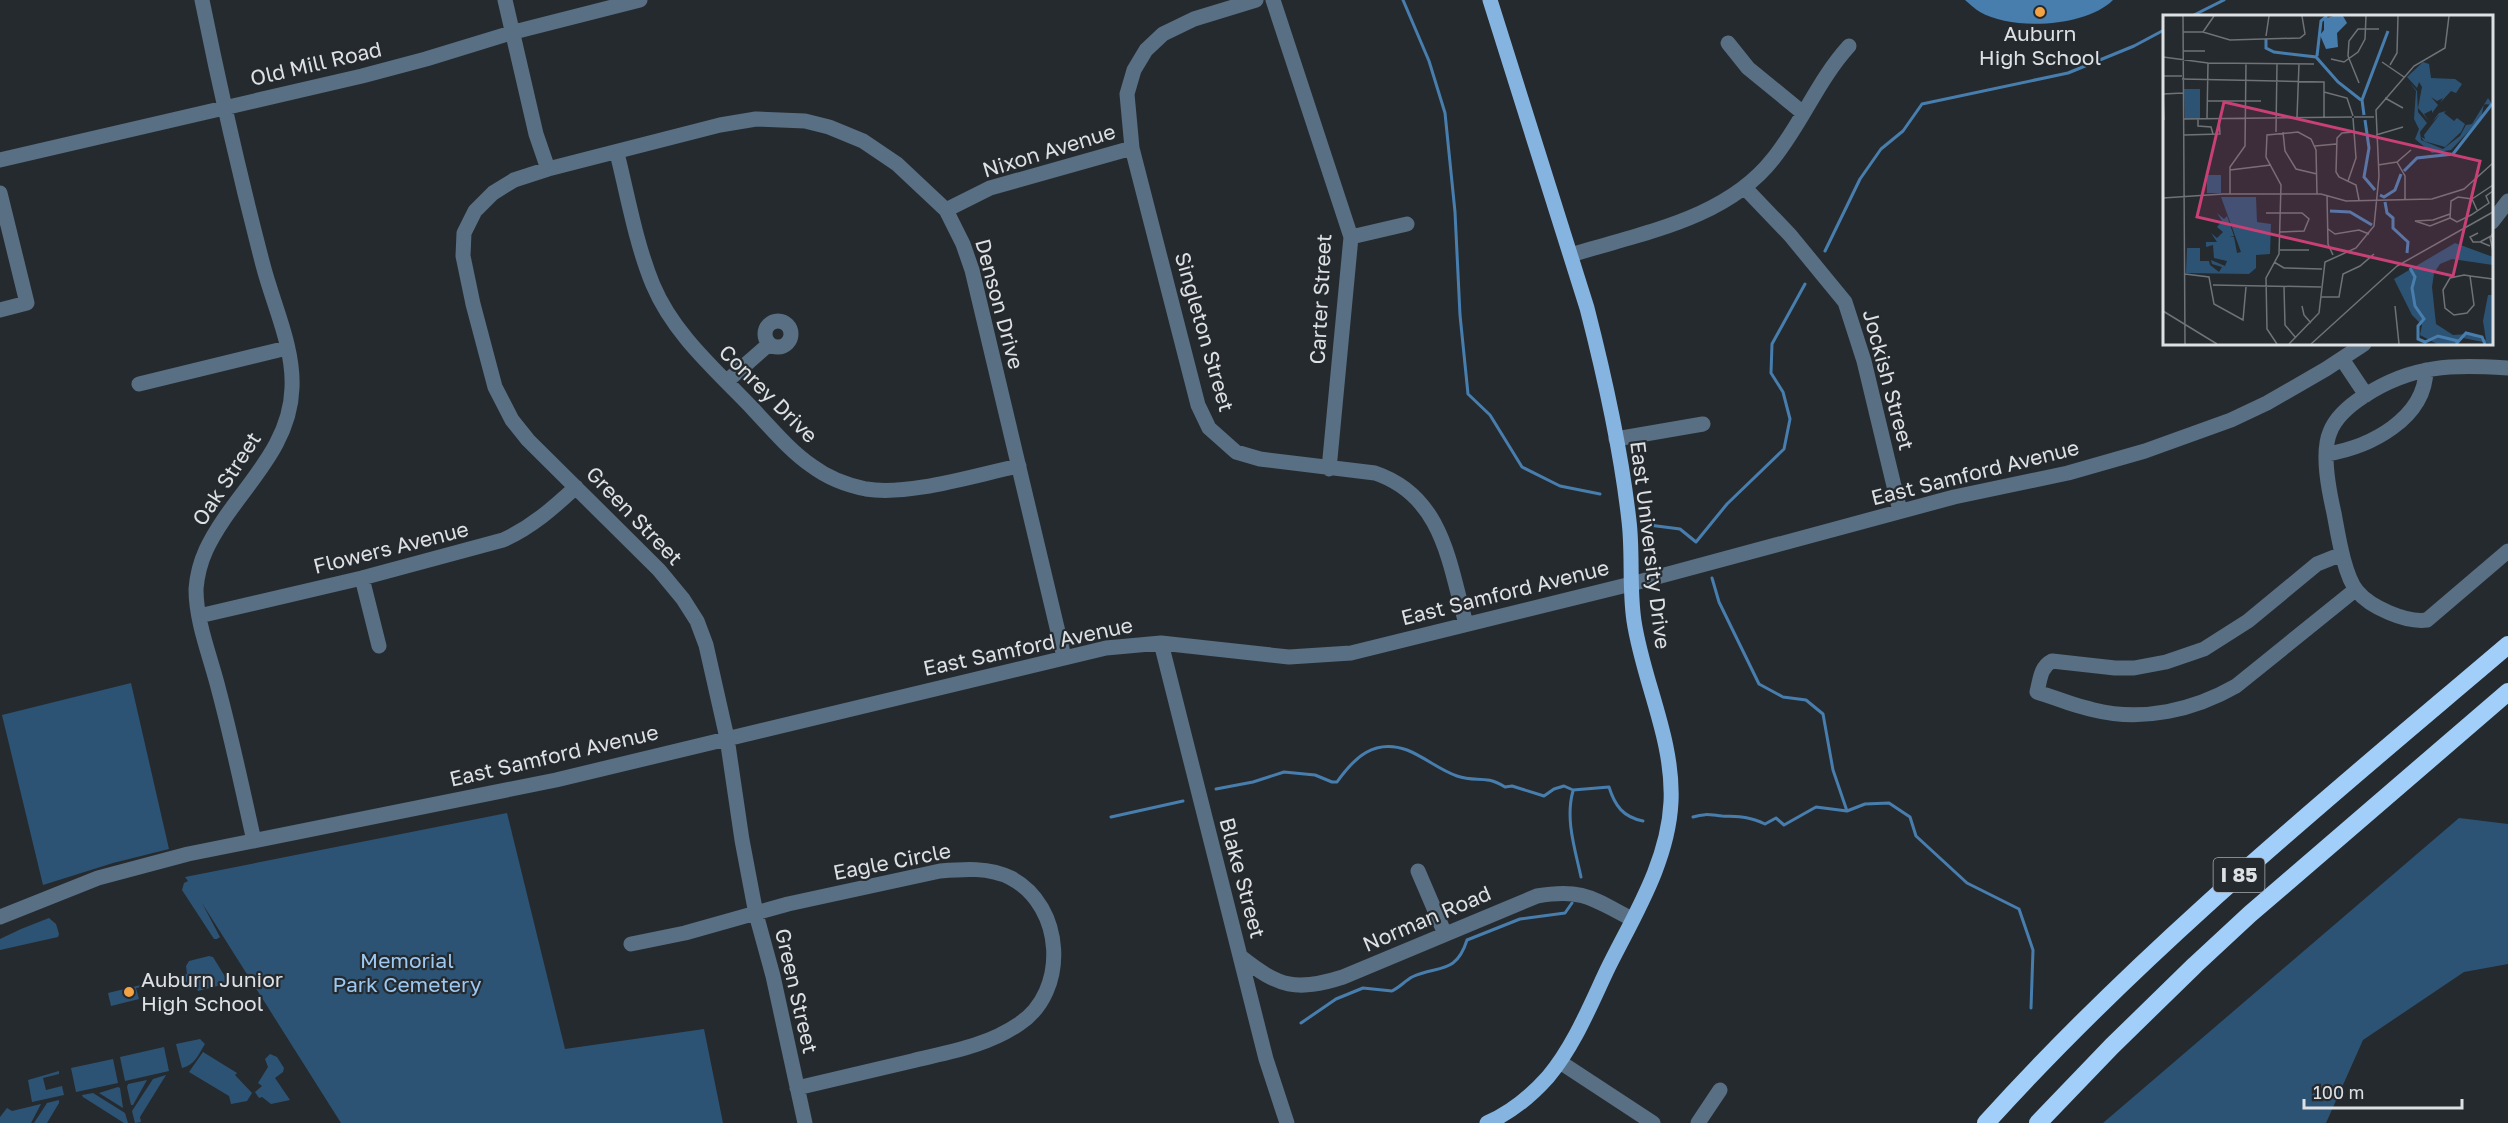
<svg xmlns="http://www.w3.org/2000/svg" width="2508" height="1123" font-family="'Golos Text',sans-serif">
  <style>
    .green { fill: #2d5374 }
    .water { fill: #487eae }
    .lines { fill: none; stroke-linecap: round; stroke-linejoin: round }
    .stream { stroke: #487eae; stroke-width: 3 }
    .minor { stroke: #596f84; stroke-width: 15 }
    .major { stroke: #86b4e0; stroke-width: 15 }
    .highway { stroke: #a2cff9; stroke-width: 18 }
    .poi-dot { fill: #f4a344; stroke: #252a2f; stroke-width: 2 }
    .labels { text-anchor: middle; stroke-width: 4.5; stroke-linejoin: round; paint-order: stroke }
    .shield { fill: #252a2f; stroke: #a6aaae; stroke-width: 1.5 }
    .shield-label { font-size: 20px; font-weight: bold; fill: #dee1e4 }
    .poi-label { font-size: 21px; fill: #dee1e4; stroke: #252a2f }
    .street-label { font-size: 21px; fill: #dee1e4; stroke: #252a2f }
    .park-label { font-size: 21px; fill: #9cc8f1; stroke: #252a2f }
    .inset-river { fill: none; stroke: #487eae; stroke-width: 3 }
    .inset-road { fill: none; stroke: #6f7377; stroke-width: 1.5 }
    .view { fill: #c84076; fill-opacity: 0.15; stroke: #c84076; stroke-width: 3 }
    .inset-edge { fill: none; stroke: #dee1e4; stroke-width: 3 }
  </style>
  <rect width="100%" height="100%" fill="#252a2f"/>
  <path class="green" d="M131 683 169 849 113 863 43 885 2 715Z
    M507 813 565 1049 704 1029 723 1123H341L202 903 220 937 217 939H214L182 890 184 883 188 881 185 877Z
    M2459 818 2508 824V964L2464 972 2363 1040 2326 1123H2103Z
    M49 918 56 924 59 934 58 937 0 950V939L21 929Z
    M209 956 213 957 229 983 198 991 196 986 175 977 187 974 186 966 189 961Z
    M153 982 156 984 136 988 139 999 111 1006 108 993Z
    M200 1039 205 1044C198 1055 195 1065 182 1068L176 1044Z
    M164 1047 169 1071 125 1081 120 1057Z
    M203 1052 237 1073 235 1075 252 1093 247 1101 231 1104 229 1096 189 1072Z
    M270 1054 277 1057 284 1068 283 1072 275 1078 290 1100 271 1104 262 1097 259 1098 255 1092 262 1086 258 1083 268 1067 265 1059Z
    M113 1059 118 1083 76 1092 71 1068Z
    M59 1071V1074L43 1078 46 1090 62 1086 64 1095 32 1102 28 1080Z
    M166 1075 140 1117 141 1122 135 1123 132 1111 153 1079Z
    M147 1080 133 1105H131L127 1087 128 1084Z
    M118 1087 120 1088 123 1108 99 1093Z
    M93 1093 125 1113 128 1123H124L83 1097 82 1095Z
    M59 1100V1103L47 1123H34L47 1103Z
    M41 1104 31 1123H0V1117L7 1108 12 1111Z"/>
  <path class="water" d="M1965 0H2113C2086 27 2013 31 1980 12 1975 9 1970 4 1965 0Z"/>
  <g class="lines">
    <path class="stream" d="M1403 0 1429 61 1445 113 1455 212 1460 315 1468 394 1490 415 1522 467 1560 486 1600 494
      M2192 16 2224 0
      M1825 251 1860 179 1881 149 1903 131 1922 104 2068 73 2134 46 2164 30
      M1649 525 1680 529 1696 542 1727 504 1784 449 1790 419 1783 392 1771 373 1772 344 1805 284
      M1712 578 1719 602 1759 684 1783 697 1806 700 1823 714 1833 770 1847 811 1865 804 1889 803 1910 817 1916 836 1967 883 2019 909 2033 950 2031 1008
      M1216 789 1253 782 1284 772 1315 775 1332 782H1337C1354 758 1374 738 1407 750 1425 757 1439 770 1457 776 1477 783 1484 774 1505 787L1512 786 1544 796 1554 789 1564 786 1573 790 1609 787C1615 806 1623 817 1643 821
      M1573 791C1565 819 1575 849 1581 877
      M1111 817 1183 801
      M1693 817C1705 813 1711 815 1722 816 1740 817 1747 816 1765 824L1776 818 1784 825 1816 807 1847 811
      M1301 1023 1336 999 1363 988 1392 991C1400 987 1405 981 1412 977 1438 965 1456 975 1467 940L1520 919 1565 913 1572 903"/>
    <path class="minor" d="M202 0C220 89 240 177 263 265 273 304 294 347 292 388 290 454 232 494 206 550 201 561 197 576 196 589 196 623 211 658 219 691 232 740 243 791 254 841
      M505 0 536 134 548 169
      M1256 0 1194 19 1163 34 1146 50 1134 70 1127 94 1132 148 1198 405 1209 428 1236 452 1260 459 1375 473C1443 496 1449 563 1466 624
      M1273 0 1351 237 1329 469
      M1728 43 1748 68 1803 113
      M617 153C628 197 636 244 653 285 674 335 717 371 753 409 771 428 790 451 812 466 828 478 846 485 866 489 910 496 975 475 1019 466
      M0 160 362 76 426 59 514 32 640 0
      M1745 188 1790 235 1845 302 1864 361 1900 511
      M0 193 27 303 0 310
      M946 210 990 188 1132 148
      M2492 222 2508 201
      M1351 237 1407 224
      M1571 255C1640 233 1725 220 1773 159 1802 123 1818 80 1849 46
      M765 334a13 13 0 1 1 26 0a13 13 0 1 1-26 0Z
      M2342 359 2366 395
      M2508 368C2452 365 2413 364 2364 396 2350 405 2336 416 2330 432 2321 453 2329 491 2334 513 2338 534 2344 575 2357 591 2370 607 2406 623 2427 620L2508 551
      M727 381 769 344
      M139 384 287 348
      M1616 439 1703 424
      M2327 454C2370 447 2425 419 2426 370
      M2342 554 2317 564 2248 621 2204 649 2166 662 2134 668H2115L2052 661C2040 667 2040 681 2037 692 2056 698 2075 706 2094 710 2143 722 2194 710 2236 686L2355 590
      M362 578 379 646
      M199 616 362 578 503 540C532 527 553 508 576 487
      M1161 643 1266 1059 1287 1123
      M1418 871 1445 934
      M0 917 98 878 188 854 556 780 1106 648 1161 643 1289 657 1351 653 1631 584 1954 497 2068 473 2145 451 2231 420 2267 403 2326 369 2364 344
      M631 944 685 933 788 904 940 871C964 869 989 867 1011 878 1064 906 1069 991 1019 1024 987 1046 949 1052 912 1061 874 1070 835 1079 797 1088
      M1241 957C1279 987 1296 992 1343 977L1537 896C1583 888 1593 899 1632 919
      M1560 1062 1653 1123
      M805 1123 773 976 756 914 742 840 727 738 706 645 697 621 683 599 659 570 528 440 512 420 495 387 473 304 463 256 464 233 475 211 493 193 514 180 548 169 720 125 756 119 805 121 829 127 863 141 897 164 946 210 963 244 972 270 1064 657
      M1698 1123 1720 1090"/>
    <path class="major" d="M1487 1123C1510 1113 1531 1096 1548 1077 1574 1046 1590 1006 1607 970 1633 917 1668 863 1671 802 1674 740 1643 681 1634 621 1629 588 1633 554 1629 521 1621 449 1605 378 1587 308L1490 0"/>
    <path class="highway" d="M1986 1123C2145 947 2328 798 2508 645
      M2038 1123 2112 1046 2195 965 2250 914 2508 692"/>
  </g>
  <g class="poi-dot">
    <circle cx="2040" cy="12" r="6"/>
    <circle cx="129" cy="992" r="6"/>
  </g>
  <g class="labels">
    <rect class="shield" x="2213.5" y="858" width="51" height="34" rx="4.5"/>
    <g class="shield-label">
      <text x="2239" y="882">I 85</text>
    </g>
    <g class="poi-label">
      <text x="2040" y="41">Auburn<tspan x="2040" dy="24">High School</tspan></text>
      <text x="141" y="987" text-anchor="start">Auburn Junior<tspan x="141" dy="24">High School</tspan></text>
    </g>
    <g class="street-label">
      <text transform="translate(316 64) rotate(-13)" y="7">Old Mill Road</text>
      <text transform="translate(1049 151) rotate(-17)" y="7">Nixon Avenue</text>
      <text transform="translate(1321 299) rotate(-87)" y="7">Carter Street</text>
      <text transform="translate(999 304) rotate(75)" y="7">Denson Drive</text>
      <text transform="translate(1204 332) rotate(74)" y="7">Singleton Street</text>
      <text transform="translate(1888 380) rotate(75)" y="7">Jockish Street</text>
      <text transform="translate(768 394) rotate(45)" y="7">Conrey Drive</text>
      <text transform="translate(1975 473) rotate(-14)" y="7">East Samford Avenue</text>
      <text transform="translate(227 479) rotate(-57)" y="7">Oak Street</text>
      <text transform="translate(634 516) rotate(46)" y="7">Green Street</text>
      <text transform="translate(1650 545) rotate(83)" y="7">East University Drive</text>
      <text transform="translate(391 548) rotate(-14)" y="7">Flowers Avenue</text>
      <text transform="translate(1505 593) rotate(-14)" y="7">East Samford Avenue</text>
      <text transform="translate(1028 647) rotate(-12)" y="7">East Samford Avenue</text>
      <text transform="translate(554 756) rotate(-13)" y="7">East Samford Avenue</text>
      <text transform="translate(892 862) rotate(-11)" y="7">Eagle Circle</text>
      <text transform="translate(1242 878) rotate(75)" y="7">Blake Street</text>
      <text transform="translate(1427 919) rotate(-23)" y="7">Norman Road</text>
      <text transform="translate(796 991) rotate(77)" y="7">Green Street</text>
    </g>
    <g class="park-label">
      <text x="407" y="968">Memorial<tspan x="407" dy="24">Park Cemetery</tspan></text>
    </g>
  </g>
  <g transform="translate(2163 15)">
    <rect width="330" height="330" fill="#252a2f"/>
    <path d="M260 47 266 49 268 63 292 64 299 69 293 78 288 76 277 88 280 83 274 86 268 82 275 90 269 98V95L261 99 266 106 255 93 259 72 256 67 254 73 244 62ZM247 68 254 76 255 97 264 108 257 117 258 125 280 134 297 121 303 110 309 109 325 83 330 90 321 89 318 103 288 135 269 138 252 124 256 114 251 104 253 76ZM21 74H37V104H22ZM283 96 281 98 291 106 294 103 302 109 298 117 282 132 261 126 258 122 262 124 261 120 277 99 269 107 276 98ZM44 160H58V178H44ZM58 182H93L94 207 108 209 107 239 93 240V253L86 259 23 258 24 233H37V246H46L47 250 56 257 59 252 49 249 48 245 62 251 64 246 51 243 50 230 43 232V227H54L48 218 54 223 60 217 54 212 59 206 54 198 61 204 64 201 71 221H67L71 222 74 238 78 237ZM292 228 330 242V250L289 244 277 249 271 258 269 272 273 309 290 320 305 319 323 325 320 306 325 280H330V329L300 323 294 329H274L257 320 259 310 249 300 231 264Z" fill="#2d5374"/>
    <path d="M170 1H180L184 8 174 18 175 32 163 34 157 20 161 15V4Z" fill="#487eae"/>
    <path class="inset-river" d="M103 24V33L111 37 153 42 175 67 198 85M154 41 158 6 164 1M201 100 199 85 225 16M202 105 206 133 201 162 212 175M241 156 254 143 290 139 329 89M217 180 221 182 232 175 238 159M222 187 224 198 230 203V213L245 227 244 238M167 196 187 197 209 210M247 253 252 262 249 273 252 291 261 304 255 311V324L262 327 275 321 295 326M293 329 303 318 319 322 322 329"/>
    <path class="inset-road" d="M20 1 22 329M20 17H40L67 25 137 23 142 19 139 1M40 17 51 1M103 21 106 1M20 36H42M0 42 45 48 151 49M168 44 181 47 195 37 202 24 203 1M219 47 241 62M227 50 234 38 235 1M0 61H19M19 64 161 67V102M196 68 185 41 186 26 195 14H216M161 77 184 83 190 101M0 79 1 105M0 79 20 78M222 83 240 93M44 86H98M134 102 136 49M191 102H211M20 104 189 102M35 104V111L48 112 50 119M44 104 45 48M113 117 114 48M120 117 122 136 133 154 154 159M191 117 179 118 174 123 173 157 176 162 193 170 196 185M21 120 57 119 56 104M213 120 240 112M152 131 173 129M234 147 242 161V184M215 150 234 147 248 135M67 155 108 150M185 166 193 143 190 103M67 179V152L82 131 83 48M164 180 165 229 170 240M0 183 60 179H158L183 186 269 184 301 174 330 148M309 184 330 170M314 195 309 184 295 182 288 186 287 203 294 207 308 200 326 188 323 181 330 176M103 198H139L146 204 141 216 116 217M287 199 270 205 252 206 267 211 287 203M165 214 172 219 196 215 206 219M315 218 307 222 310 227H317M330 218 327 223 330 236M327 231 317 227 328 221M117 235H146M111 247 121 253 159 254M22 259 46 262 51 289 80 305 83 272M301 260 307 261 311 290 304 298 291 300 282 293 280 275 287 263ZM307 261 330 264M50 270 158 272M121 272 122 310 133 323M158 282H176L180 259 197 251 211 239M139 291 141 300 148 308M232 291 236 329M0 296 54 329M114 329 104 314 103 263 116 239 118 170 103 142 104 120 135 117 148 124 153 135 154 179M126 329 156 298 162 247 193 233 211 211 216 161 213 95 251 51 282 33 286 1M148 329 234 251 330 197"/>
    <path class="view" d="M61 87 317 146 290 261 34 202Z"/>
    <rect width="330" height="330" class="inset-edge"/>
  </g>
  <path d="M2304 1099v9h158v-9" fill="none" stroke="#dee1e4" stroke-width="3"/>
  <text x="2313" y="1099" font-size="18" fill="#dee1e4" stroke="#252a2f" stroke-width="4.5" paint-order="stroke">100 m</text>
</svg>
